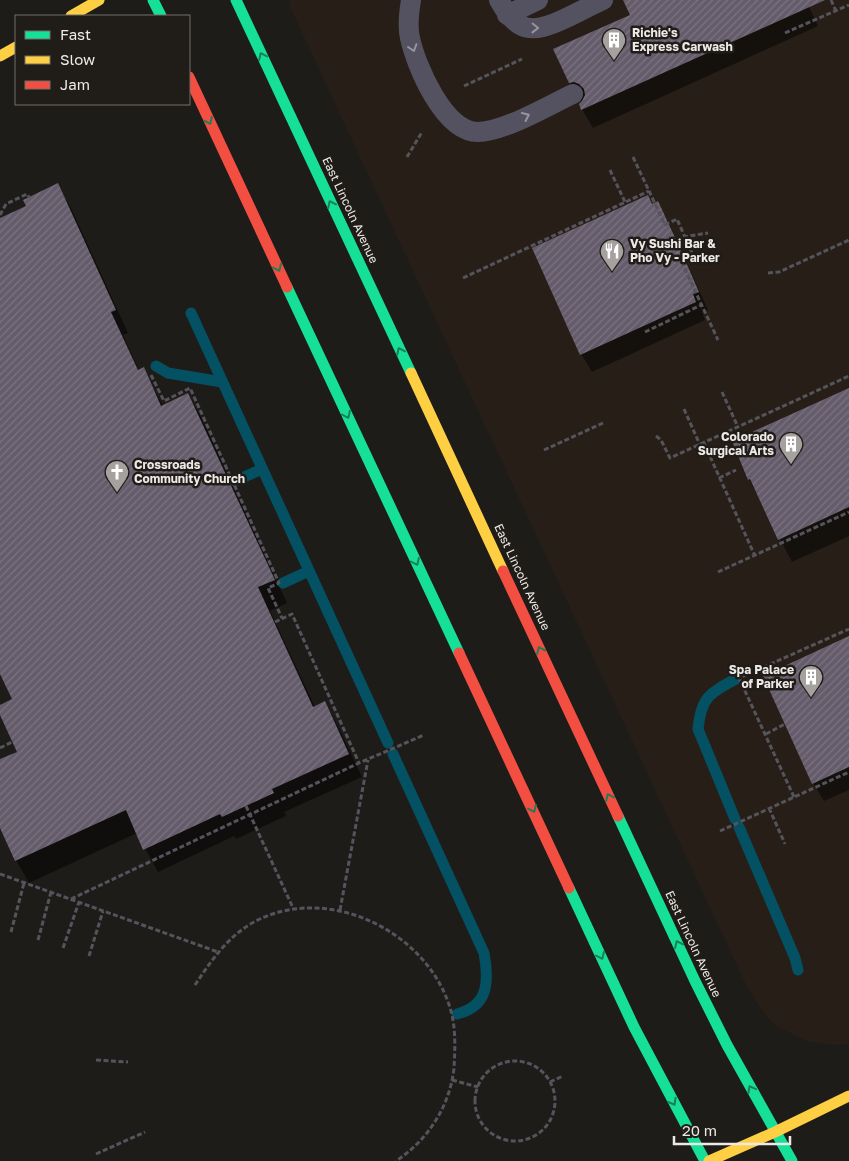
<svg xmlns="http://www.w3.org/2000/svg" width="849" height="1161" font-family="'Golos Text',sans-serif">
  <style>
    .built { fill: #271f17 }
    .shadow { fill: #0007 }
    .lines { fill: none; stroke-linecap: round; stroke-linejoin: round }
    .stream { stroke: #035162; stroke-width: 11 }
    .building { fill: url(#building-hatch) }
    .path { stroke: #55545c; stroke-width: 3; stroke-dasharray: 5 2.5; stroke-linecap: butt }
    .lane { stroke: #545261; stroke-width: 20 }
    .fast { stroke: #16e098; stroke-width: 11 }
    .slow { stroke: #ffcf43; stroke-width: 11 }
    .jam { stroke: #f24e42; stroke-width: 11 }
    .oneway { stroke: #98969d }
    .oneway2 { stroke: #1b7e58 }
    .labels { text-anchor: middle; stroke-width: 5; stroke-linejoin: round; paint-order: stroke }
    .poi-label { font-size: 12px; font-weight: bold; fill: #ece9e6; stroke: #201c17; text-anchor: start }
    .street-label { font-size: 12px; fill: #ece9e6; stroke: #201c17 }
  </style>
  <defs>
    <pattern id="building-hatch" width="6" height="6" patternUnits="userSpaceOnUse" patternTransform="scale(1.25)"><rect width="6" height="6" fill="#655c6b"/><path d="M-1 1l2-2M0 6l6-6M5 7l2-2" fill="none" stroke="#7b7380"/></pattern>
  </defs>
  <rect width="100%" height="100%" fill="#1e1c19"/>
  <path class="built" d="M289 0H849V1043L834 1045 807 1041 780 1028 769 1019 761 1009 746 985 291 9Z"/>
  <path class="shadow" d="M624 0H806L818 26 593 128 582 109 585 100 580 101 570 83 631 15Z
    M57 185 71 208 128 333 123 335 139 370 143 369 163 406 188 394 201 417 287 603 270 611 315 707 325 703 338 726 362 777 284 812 286 816 236 839 234 836 158 872 137 833 29 883 16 860 0 825V761L19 752 0 712V706L13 700 0 671V220L27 207Z
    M658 203 668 221 708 310 702 312 705 320 592 372 581 354 652 205Z
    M849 389V536L792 562 749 479Z
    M849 638V790L824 801 813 783Z"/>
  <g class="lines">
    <path class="stream" d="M191 313 388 743
      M156 366 168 373 222 382
      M235 481 262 469
      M283 583 309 571
      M393 754 484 953C489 981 489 1006 457 1014
      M735 819 698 729C701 698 709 693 736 679
      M739 827 795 958 798 970"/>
  </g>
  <path class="building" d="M623 0H825L581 110 579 104 582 101 585 95 584 89 579 84 574 82 569 83 553 49 630 15Z
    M58 183 116 310 111 312 138 370 144 367 161 406 188 393 275 580 258 587 313 707 325 701 349 754 272 789 274 793 222 817 220 814 143 850 126 810 15 861 0 828V759L17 752 0 715V705L12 699 0 674V218L26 206 23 200Z
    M648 195 652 204 658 201 679 246 699 292 693 294 696 302 580 355 532 248Z
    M849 388V507L778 540 750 479 748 480 732 441Z
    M849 636V767L812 784 763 676Z"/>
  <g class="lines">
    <path class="path" d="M831 0 836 11
      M785 33 849 5
      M464 86 522 59
      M407 157 422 132
      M633 157 665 225 677 219 695 260 683 265 718 340
      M610 170 625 202
      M0 215 6 204 27 194 29 197
      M683 237 708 233
      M768 273 779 272 849 240
      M463 278 649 191
      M645 332 701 305
      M151 375 164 401 190 388 279 583 268 588 282 618
      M722 392 738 427
      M684 409 700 445
      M656 436 661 440 670 458 849 376
      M704 443 755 556
      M544 450 603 423
      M719 478 736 470
      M718 572 849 512
      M275 622 292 614 359 763
      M766 734 785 724
      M0 748 12 742
      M794 797 739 678 849 629
      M246 806 294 910
      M769 808 785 844
      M720 831 849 772
      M0 874 218 952
      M71 899 359 763 424 735
      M340 910 368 760
      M11 932 24 883
      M38 940 51 892
      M63 948 79 902
      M89 956 103 911
      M195 985C211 961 228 936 254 922 328 882 429 932 451 1011 456 1030 455 1049 454 1068 450 1106 428 1140 396 1161
      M96 1060 128 1062
      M475 1101a40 40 0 1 1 80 0a40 40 0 1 1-80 0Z
      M452 1080 478 1087
      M550 1082 563 1076
      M96 1154 145 1132"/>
    <path class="lane" d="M411 0C409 12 407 26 410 38 416 66 444 132 478 132 504 132 549 105 573 94
      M499 0C517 33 532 34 564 19 577 13 590 6 603 0
      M507 15 538 0"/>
    <path class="fast" d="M153 0 161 16
      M236 0 411 373
      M287 287 459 653
      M618 816 695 981 727 1045 792 1161
      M569 888 634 1027 705 1161"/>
    <path class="slow" d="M71 16 99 0
      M0 56 16 47
      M411 373 503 571
      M709 1161 775 1132 849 1096"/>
    <path class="jam" d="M189 77 287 287
      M503 571 618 816
      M459 653 569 888"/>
  </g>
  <defs><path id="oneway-chevron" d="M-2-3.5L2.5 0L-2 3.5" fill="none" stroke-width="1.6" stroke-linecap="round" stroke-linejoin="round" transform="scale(1.25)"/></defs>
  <g class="oneway">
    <use href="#oneway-chevron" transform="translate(535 28) rotate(1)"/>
    <use href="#oneway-chevron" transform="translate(413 48) rotate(72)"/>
    <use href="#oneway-chevron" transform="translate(526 116) rotate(-25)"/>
  </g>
  <g class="oneway2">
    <use href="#oneway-chevron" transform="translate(262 56) rotate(-115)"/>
    <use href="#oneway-chevron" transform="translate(209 121) rotate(65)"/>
    <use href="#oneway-chevron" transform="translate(331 204) rotate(-115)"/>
    <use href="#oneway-chevron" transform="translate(278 268) rotate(65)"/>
    <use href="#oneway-chevron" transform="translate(400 351) rotate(-115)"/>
    <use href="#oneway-chevron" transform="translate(347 415) rotate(65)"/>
    <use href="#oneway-chevron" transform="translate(416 562) rotate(65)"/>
    <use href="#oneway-chevron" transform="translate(540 650) rotate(-115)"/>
    <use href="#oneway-chevron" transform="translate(609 797) rotate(-115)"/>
    <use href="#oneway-chevron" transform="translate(533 809) rotate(65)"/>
    <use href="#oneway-chevron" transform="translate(678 944) rotate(-115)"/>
    <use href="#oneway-chevron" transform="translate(601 956) rotate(65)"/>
    <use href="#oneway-chevron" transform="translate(751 1089) rotate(-118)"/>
    <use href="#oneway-chevron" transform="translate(673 1102) rotate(61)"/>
  </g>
  <defs>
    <g id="building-pin" transform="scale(1.25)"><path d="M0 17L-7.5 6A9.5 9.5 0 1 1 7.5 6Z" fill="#a4a19e" stroke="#201c17"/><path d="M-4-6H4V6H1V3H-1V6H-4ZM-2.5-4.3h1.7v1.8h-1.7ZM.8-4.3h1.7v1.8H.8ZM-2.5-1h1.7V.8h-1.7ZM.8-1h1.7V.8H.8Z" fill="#fff"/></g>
    <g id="restaurant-pin" transform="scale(1.25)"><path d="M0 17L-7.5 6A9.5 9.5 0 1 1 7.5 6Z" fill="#a4a19e" stroke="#201c17"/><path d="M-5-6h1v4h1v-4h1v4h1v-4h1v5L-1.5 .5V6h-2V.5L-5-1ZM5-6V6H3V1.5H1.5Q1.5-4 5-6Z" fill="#fff"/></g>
    <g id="church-pin" transform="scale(1.25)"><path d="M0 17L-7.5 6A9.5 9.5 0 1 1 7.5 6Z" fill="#a4a19e" stroke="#201c17"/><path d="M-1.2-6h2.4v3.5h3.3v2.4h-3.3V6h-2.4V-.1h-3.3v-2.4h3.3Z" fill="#fff"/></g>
  </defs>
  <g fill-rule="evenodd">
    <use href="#building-pin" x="614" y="40"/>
    <use href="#restaurant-pin" x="612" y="251"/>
    <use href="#building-pin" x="791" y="444"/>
    <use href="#church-pin" x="117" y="472"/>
    <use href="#building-pin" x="811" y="677"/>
  </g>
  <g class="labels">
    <g class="poi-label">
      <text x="632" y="37">Richie's<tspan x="632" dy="14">Express Carwash</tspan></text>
      <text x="630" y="248">Vy Sushi Bar &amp;<tspan x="630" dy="14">Pho Vy - Parker</tspan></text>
      <text x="774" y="441" text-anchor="end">Colorado<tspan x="774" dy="14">Surgical Arts</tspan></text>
      <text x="134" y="469">Crossroads<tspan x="134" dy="14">Community Church</tspan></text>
      <text x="794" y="674" text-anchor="end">Spa Palace<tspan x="794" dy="14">of Parker</tspan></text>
    </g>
    <g class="street-label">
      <text transform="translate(350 210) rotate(65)" y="4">East Lincoln Avenue</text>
      <text transform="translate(522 577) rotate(65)" y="4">East Lincoln Avenue</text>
      <text transform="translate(693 944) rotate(65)" y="4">East Lincoln Avenue</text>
    </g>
  </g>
  <rect x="15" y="15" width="175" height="90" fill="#201c17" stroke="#726e6a"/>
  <rect x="25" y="31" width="25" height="8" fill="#16e098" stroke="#726e6a"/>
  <text x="60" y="40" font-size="15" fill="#ece9e6">Fast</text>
  <rect x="25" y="56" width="25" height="8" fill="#ffcf43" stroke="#726e6a"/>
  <text x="60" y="65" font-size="15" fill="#ece9e6">Slow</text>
  <rect x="25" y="81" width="25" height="8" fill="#f24e42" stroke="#726e6a"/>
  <text x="60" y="90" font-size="15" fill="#ece9e6">Jam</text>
  <path d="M674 1136v8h116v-8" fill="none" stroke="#ece9e6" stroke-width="2.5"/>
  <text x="682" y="1136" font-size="15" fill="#ece9e6" stroke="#201c17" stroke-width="4" paint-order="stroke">20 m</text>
</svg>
